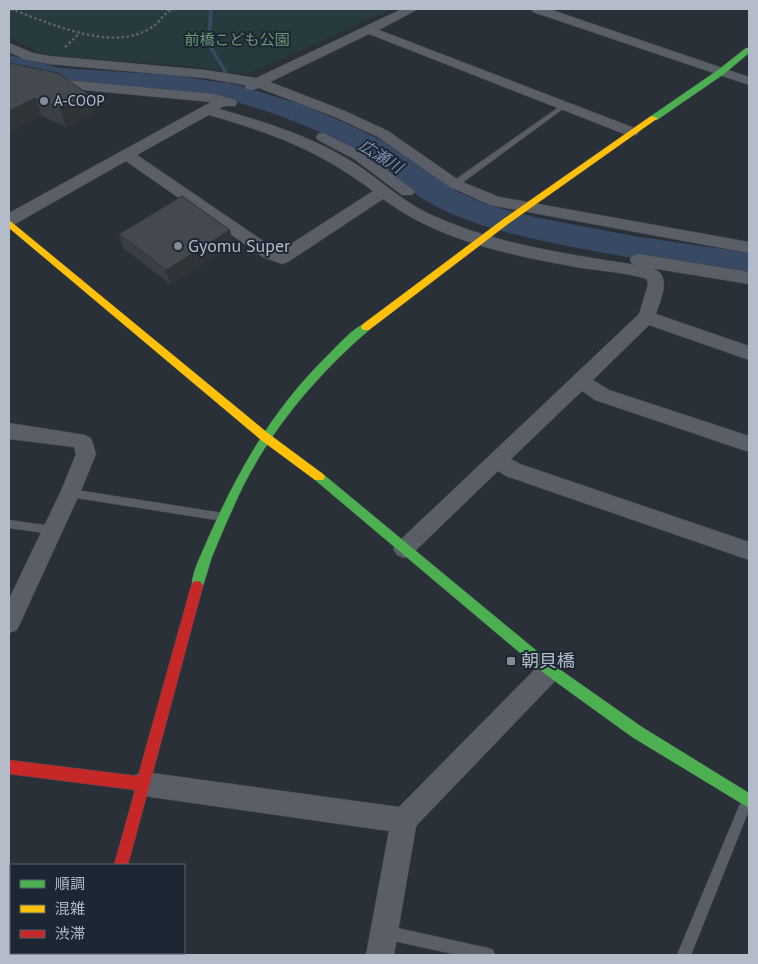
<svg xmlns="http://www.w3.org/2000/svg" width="758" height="964" font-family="'PT Sans','Noto Sans JP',sans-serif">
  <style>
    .green { fill: #273a3e }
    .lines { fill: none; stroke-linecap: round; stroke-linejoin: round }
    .stream { fill: #384963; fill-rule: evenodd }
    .river { fill: #384963; fill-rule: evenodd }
    .lane-casing { stroke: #484c53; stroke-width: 1 }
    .street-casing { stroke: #484c53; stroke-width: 1 }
    .fast-casing { stroke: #484c53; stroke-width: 1 }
    .slow-casing { stroke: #484c53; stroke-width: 1 }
    .jam-casing { stroke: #484c53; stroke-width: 1 }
    .path { stroke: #5d636a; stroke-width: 2.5; stroke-dasharray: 2.5 2.5; stroke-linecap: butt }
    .lane { fill: #5a5e66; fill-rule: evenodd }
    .street { fill: #5a5e66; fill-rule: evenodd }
    .fast { fill: #4caf50; fill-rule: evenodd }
    .slow { fill: #ffc107; fill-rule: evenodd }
    .jam { fill: #c62828; fill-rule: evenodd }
    .wall { fill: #3a3f45 }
    .shaded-wall { fill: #303338 }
    .building { fill: #444950; stroke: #303338 }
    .poi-dot { fill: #848b96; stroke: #1d2633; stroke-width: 2 }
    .labels { text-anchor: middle; stroke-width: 4; stroke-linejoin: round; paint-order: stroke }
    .far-park-label { font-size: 15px; fill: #6b9a76; stroke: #1d2633 }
    .far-poi-label { font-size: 15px; fill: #b4bcc9; stroke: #1d2633; text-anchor: start }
    .far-water-label { font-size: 16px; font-style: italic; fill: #7c92b1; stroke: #1d2633 }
    .poi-label { font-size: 18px; fill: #b4bcc9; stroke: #1d2633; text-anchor: start }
  </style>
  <rect width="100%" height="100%" fill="#2a3038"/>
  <path class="green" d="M9 9H393L252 72 245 74 189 66 57 56 38 52 9 37Z"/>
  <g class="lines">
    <path class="stream" d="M209 9H213L211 45 229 74 230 91 228 92 226 91 225 74 207 45Z"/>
    <path class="river" d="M9 55 60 68 173 75 238 85 303 105 352 126 383 141 458 192 488 205 534 217 634 236 749 253V277C694 269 638 259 583 249 534 239 482 230 437 207 411 193 388 172 363 156 322 129 272 112 226 99 155 81 78 98 9 73Z"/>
    <g class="lane-casing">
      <path id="lane" d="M565 103 569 105 567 106 458 186H452V182Z
        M70 489 223 513 227 514 228 517 227 520 223 521 70 497 66 496 65 493 66 490Z
        M9 520 51 526 55 527 56 530 55 533 51 534 9 528Z
        M746 797 749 798V810L691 955H677L742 799Z
        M384 925 488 948 493 950 495 955H458L384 939 379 937 377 932 379 927Z"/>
    </g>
    <g class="street-casing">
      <path id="street" d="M402 9H418L379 30 637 129 639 132 637 135H627L369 34 270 82 345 111 388 131 460 181 499 197 749 242V253L490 205 450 187 378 137 335 117 259 88 251 90 246 89 245 85 205 78 49 64 24 59 9 52V43L33 53 49 56 205 70 256 78Z
        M531 9H549L749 77V85L533 12Z
        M9 70 41 78 214 94 235 100 237 103 235 106H224L219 109C262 121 307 135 346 158 377 176 401 202 434 216 498 245 568 254 636 265L632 264 630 260 632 256 638 254 749 272V284L651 268C673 274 661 298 656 314L749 346V360L649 325 593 380 609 390 749 436V452L595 400 582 391 511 459 520 464 749 542V560L506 476 498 471 411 555 404 558 397 555 393 549 397 543 639 314 648 285 647 279C625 272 599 271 576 267 509 255 438 240 383 199L288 262 282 264 263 257 126 161 15 224 9 225V213L211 102 41 86 9 78ZM209 115C272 133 320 151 373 191L280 251 275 249 137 155Z
        M323 133 364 153 412 189 415 192 412 195H402L354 159 318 140 316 137 318 134Z
        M9 423 85 435 91 438 96 454 80 493 17 630 9 633V599L61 491 76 454 74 447 9 439Z
        M550 659 558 662 561 670 558 678 416 826 394 955H366L389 831 144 796 135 793 132 784 135 775 144 772 399 807 542 662Z"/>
    </g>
    <g class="fast-casing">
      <path id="fast" d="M746 48H749V53L724 74 657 120H651V116L718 70Z
        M366 323 371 327 369 330C315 377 269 431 238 497 229 517 220 537 212 557 208 568 206 580 201 590L197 591 193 590C188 580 202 553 206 543 238 470 273 408 331 352 340 343 354 327 366 323Z
        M319 472 323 474 555 666 642 727 749 793V808L632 737 545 674 315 480 313 477 315 474Z"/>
    </g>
    <g class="slow-casing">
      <path id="slow" d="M651 116 658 118 508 224 369 330H363L361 327 363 324 502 220Z
        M9 220 269 434 323 474 325 477 323 480H315L261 440 9 228Z
        M89 953H105L104 955H88Z"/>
    </g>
    <g class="jam-casing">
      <path id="jam" d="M197 581 201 582 203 586 128 865H114L135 790 9 774V760L138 776 191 586 193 582Z"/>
    </g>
    <path class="path" d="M11 9C46 22 101 47 138 34 143 32 150 29 155 25 162 19 165 11 175 9
      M161 9 169 10
      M65 47 80 33"/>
    <use href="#lane" class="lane"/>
    <use href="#street" class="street"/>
    <use href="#fast" class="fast"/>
    <use href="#slow" class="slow"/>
    <use href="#jam" class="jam"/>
  </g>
  <path class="wall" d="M9 63 93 112 66 127 42 116Z
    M230 230 233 244 170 284 123 248 119 234Z"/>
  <path class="shaded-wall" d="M88 94 93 112 66 127 60 109Z
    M35 98 42 116 9 133V111Z
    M230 230 233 244 170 284 166 270Z"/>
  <path class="building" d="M9 63 58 73 88 94 60 109 35 98 9 111Z
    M182 196 230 230 166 270 119 234Z"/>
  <g class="poi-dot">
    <circle cx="44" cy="101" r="5"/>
    <circle cx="178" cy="246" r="5"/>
    <rect x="506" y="656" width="10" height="10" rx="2.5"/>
  </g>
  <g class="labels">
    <g class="far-park-label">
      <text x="237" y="45">前橋こども公園</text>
    </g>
    <g class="far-poi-label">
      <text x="54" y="106">A-COOP</text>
    </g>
    <g class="far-water-label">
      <text transform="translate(381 156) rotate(32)" y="6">広瀬川</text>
    </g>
    <g class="poi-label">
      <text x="188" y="252">Gyomu Super</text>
      <text x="521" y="667">朝貝橋</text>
    </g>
  </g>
  <rect width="758" height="964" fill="none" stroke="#b4bcc9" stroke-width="20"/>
  <rect x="10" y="864" width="175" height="90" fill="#1d2633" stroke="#59626f"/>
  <rect x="20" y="880" width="25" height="8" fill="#4caf50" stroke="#59626f"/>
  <text x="55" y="889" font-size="15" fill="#b4bcc9">順調</text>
  <rect x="20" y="905" width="25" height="8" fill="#ffc107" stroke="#59626f"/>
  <text x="55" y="914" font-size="15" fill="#b4bcc9">混雑</text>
  <rect x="20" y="930" width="25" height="8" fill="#c62828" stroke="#59626f"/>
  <text x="55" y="939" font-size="15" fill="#b4bcc9">渋滞</text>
</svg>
